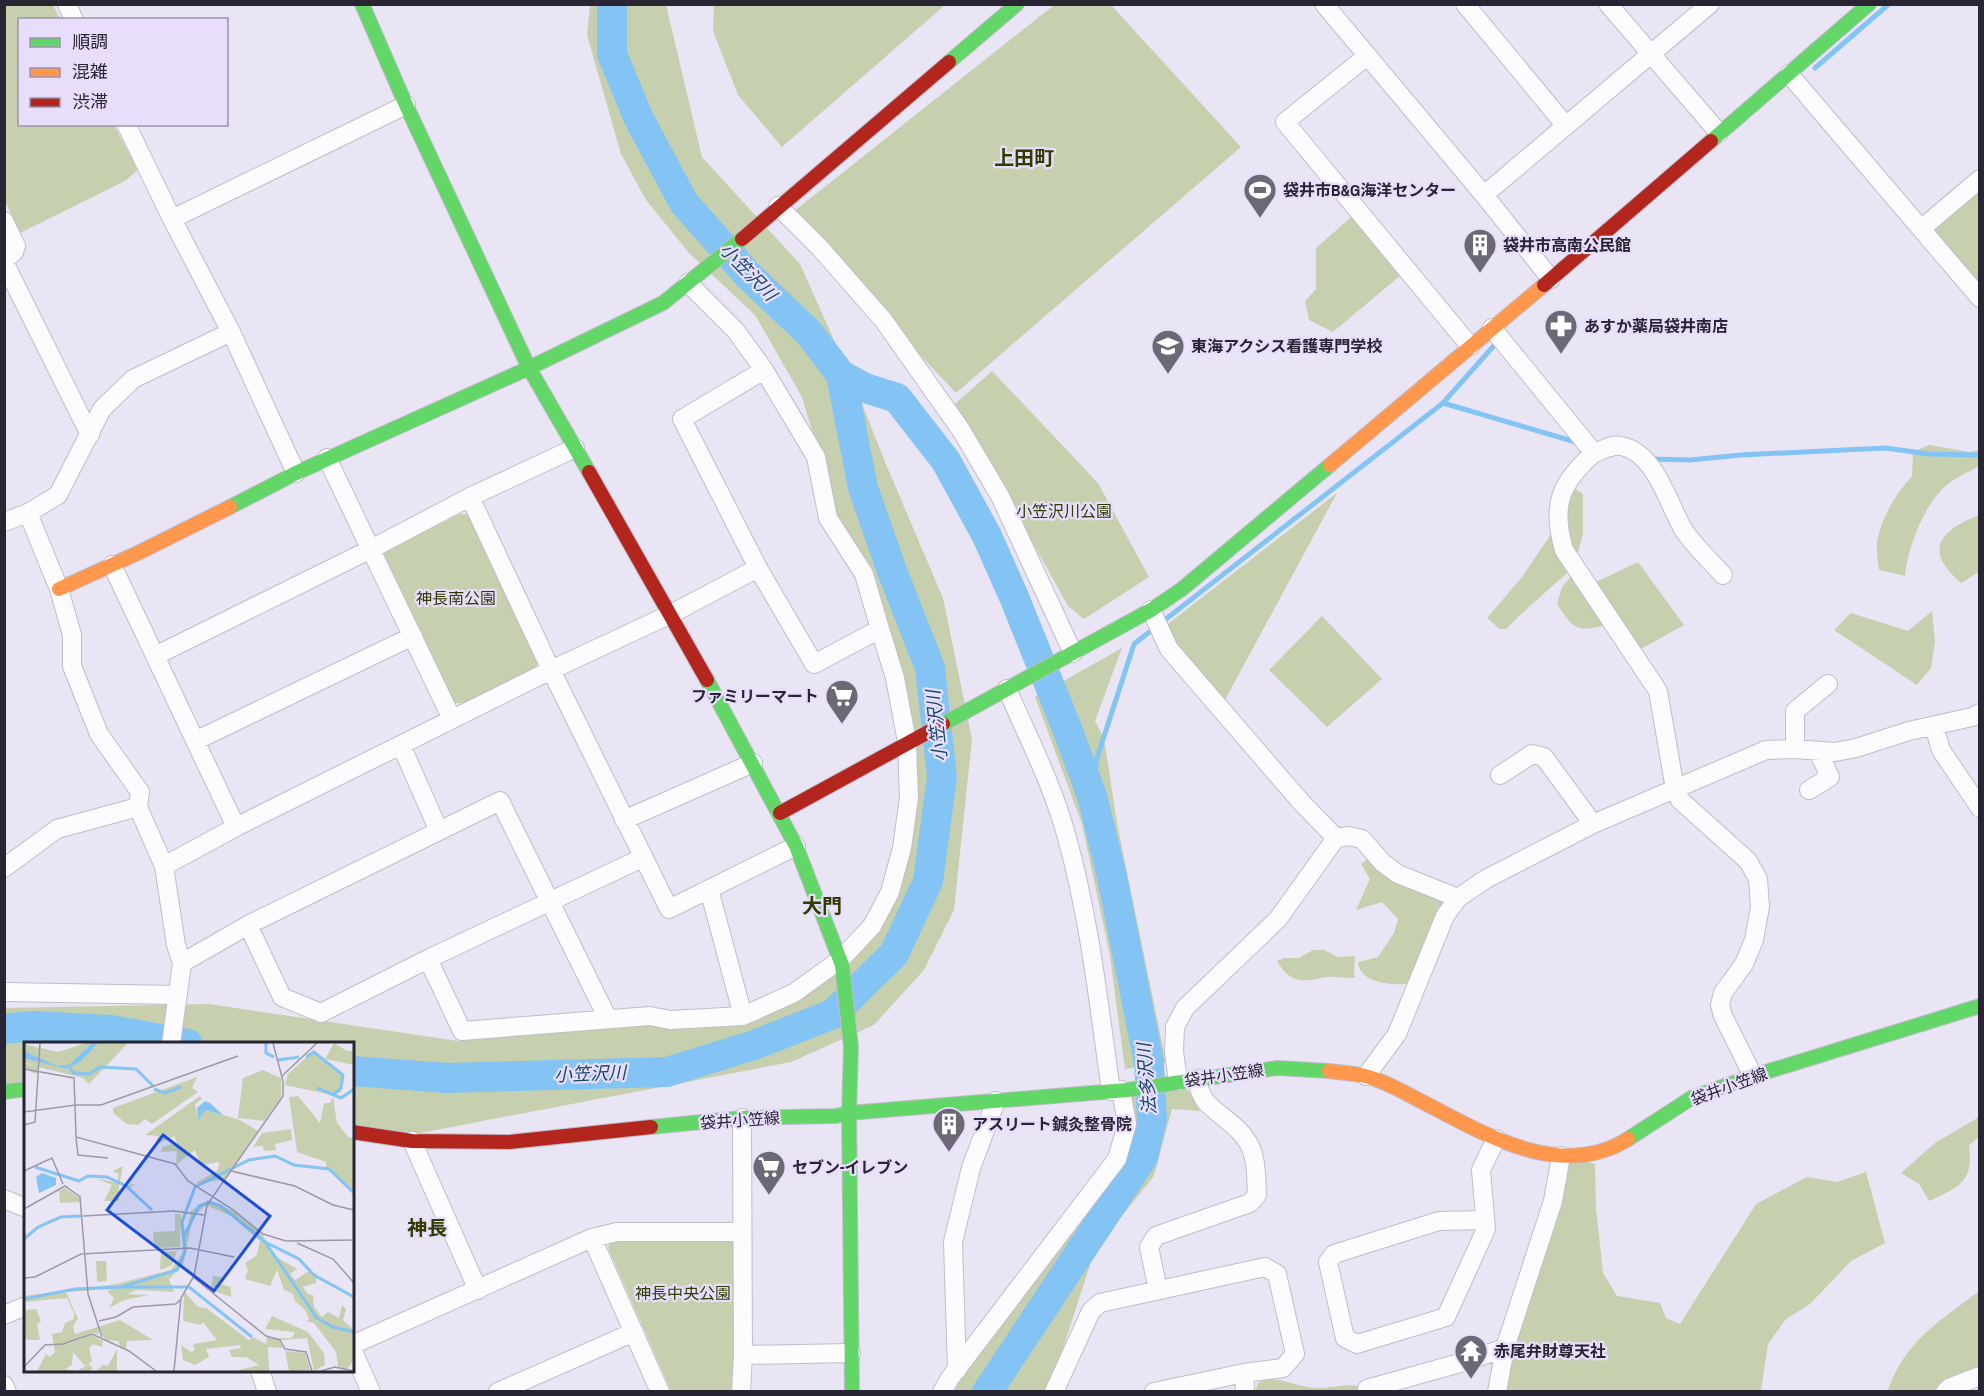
<svg xmlns="http://www.w3.org/2000/svg" width="1984" height="1396" font-family="'Archivo Narrow','Noto Sans JP',sans-serif">
  <style>
    .green { fill: #c7d0ae }
    .lines { fill: none; stroke-linecap: round; stroke-linejoin: round }
    .stream { stroke: #83c4f4; stroke-width: 5 }
    .river { stroke: #83c4f4; stroke-width: 30 }
    .street-casing { stroke: #c0bcca; stroke-width: 20 }
    .fast-casing { stroke: #c0bcca; stroke-width: 16 }
    .slow-casing { stroke: #c0bcca; stroke-width: 16 }
    .jam-casing { stroke: #c0bcca; stroke-width: 16 }
    .street { stroke: #fcfbfe; stroke-width: 18 }
    .fast { stroke: #63d668; stroke-width: 14 }
    .slow { stroke: #ff974d; stroke-width: 14 }
    .jam { stroke: #b3261e; stroke-width: 14 }
    .labels { text-anchor: middle; stroke-width: 4.5; stroke-linejoin: round; paint-order: stroke }
    .poi-label { font-size: 16px; font-weight: bold; fill: #292432; stroke: #e8defc; text-anchor: start }
    .park-label { font-size: 16px; fill: #313b04; stroke: #e8defc }
    .street-label { font-size: 16px; fill: #292432; stroke: #e8defc }
    .water-label { font-size: 18px; font-style: italic; fill: #144867; stroke: #e8defc }
    .quarter-label { font-size: 20px; font-weight: bold; fill: #313b00; stroke: #e8defc }
    .inset-river { fill: none; stroke: #83c4f4; stroke-width: 3 }
    .inset-road { fill: none; stroke: #9d98a7; stroke-width: 1.5 }
    .view { fill: #1d4ed8; fill-opacity: 0.15; stroke: #1d4ed8; stroke-width: 3 }
    .inset-edge { fill: none; stroke: #292432; stroke-width: 3 }
  </style>
  <rect width="100%" height="100%" fill="#eae5f5"/>
  <path class="green" d="M5 4 53 5 60 19 20 20V124L114 125 138 170 125 181 20 233 5 201Z
    M590 5H666L702 157 800 264 859 396 885 462 943 598 972 739 954 910 924 970 874 1025 791 1062 410 1135 353 1125 352 1044H26L25 1088 5 1090 4 1008 209 1004 458 1041 655 1017 762 1015 858 950 882 905 906 820 896 686 865 578 837 514 802 397 755 315 689 253 646 200 621 154 587 35Z
    M714 5V4L945 5 782 147 738 95 713 31Z
    M1054 5H1111L1241 147 956 393 788 216Z
    M1979 183V288L1928 223Z
    M1358 211 1407 270 1333 332 1309 320 1305 301 1316 289V248Z
    M992 371 1098 483 1149 577 1084 619 1068 606 955 404Z
    M1929 445 1970 452 1979 450V466C1969 472 1956 477 1947 485 1925 502 1907 549 1905 576L1879 570C1878 561 1876 550 1877 542 1881 517 1896 494 1912 476L1913 452Z
    M1566 483 1583 494V533L1575 566 1530 606 1506 629H1500L1487 618 1522 577 1558 524Z
    M1337 493 1220 709 1160 630Z
    M460 514H468L538 663 533 670 463 703H454L384 554 388 549Z
    M1979 515V572L1961 583C1923 550 1939 531 1979 515Z
    M1638 562 1684 625 1634 653 1607 613 1602 626C1575 633 1572 626 1557 604L1562 587 1582 563 1596 582Z
    M1932 611 1935 642 1931 668 1917 685 1834 630 1851 613 1908 631Z
    M1322 616 1382 679 1327 727 1269 670Z
    M1122 648 1095 721 1104 738 1117 823 1166 1062 1125 1069 1110 956 1082 824 1035 697Z
    M1370 857 1445 901 1420 950V964L1406 984C1389 985 1360 983 1358 962L1378 957 1394 933 1398 919 1382 902 1356 910 1370 879 1361 864Z
    M1313 950H1324L1338 957 1355 956 1354 971 1355 978C1345 978 1331 975 1321 978 1299 983 1289 981 1277 961L1284 958H1299Z
    M1121 1090H1188L1200 1111 1172 1109 1154 1176 1118 1221 1093 1256 1049 1391 943 1392 1117 1159Z
    M1979 1117V1137L1969 1145C1974 1182 1960 1187 1929 1201L1919 1184 1901 1173 1935 1143Z
    M1568 1156 1595 1164 1596 1208 1603 1273 1617 1296 1660 1303 1666 1318 1680 1324 1756 1204 1807 1177 1837 1182 1866 1172 1885 1243 1851 1261 1810 1304 1786 1319 1768 1344 1761 1391 1497 1392Z
    M730 1238 735 1242 734 1391H671L608 1248 611 1240Z
    M1978 1292H1979V1373L1944 1391 1887 1392C1906 1340 1936 1324 1978 1292Z
    M1267 1379C1284 1379 1299 1387 1315 1388 1335 1389 1354 1379 1372 1392H1255L1258 1383Z"/>
  <g class="lines">
    <path class="stream" d="M1815 68 1889 4
      M1443 403 1579 443
      M1650 459 1690 460 1741 455 1885 448 1929 454 1980 455
      M1092 796 1097 758 1134 644 1443 403 1499 340"/>
    <path class="river" d="M841 375 865 388 897 398 946 461 987 536 1014 597 1068 731 1092 796 1112 877 1149 1063 1152 1119 1143 1157 987 1392
      M4 1029 33 1026 111 1030 188 1044
      M352 1071 447 1078 667 1072 754 1045 833 1014 894 954 928 881 942 777 930 668 891 568 863 488 841 375 809 333 748 275 684 203 638 117 612 54V4"/>
    <g class="street-casing">
      <path id="street" d="M67 4 74 20
        M1324 4 1484 195 1551 279
        M1465 4 1566 126
        M1608 4 1719 133
        M1367 56 1285 122 1470 346
        M1789 74 1980 298
        M126 124 172 219 231 332 296 473
        M1484 195 1710 4
        M778 206 820 248 884 321 961 430 1000 496 1073 653
        M172 219 406 105
        M4 221 16 246 14 252 4 260
        M1921 229 1980 179
        M4 262 90 435
        M688 283 736 331 764 370 816 457 828 518 864 574 880 629 814 664 758 568 682 419 764 370
        M1492 328 1594 453C1603 450 1612 444 1621 446 1655 452 1668 503 1683 529 1693 545 1710 560 1723 575
        M1594 453C1560 483 1551 505 1564 550L1658 691 1675 789 1680 800 1748 861 1758 879 1760 907 1754 940 1744 964 1723 993 1720 1005 1723 1016 1753 1076
        M327 458 452 719
        M470 497 575 448
        M28 513 59 589 72 635V666L99 734 140 792 138 807 164 866 176 945 182 963 171 1044
        M4 522 28 513 58 495 102 409 133 379 231 332
        M112 565 236 827
        M1151 610 1169 649 1301 802 1336 838
        M155 656 371 549 470 497 551 670 669 909 796 846
        M1007 689C1028 737 1054 788 1067 838 1090 920 1099 1007 1111 1091
        M1934 726 1941 750 1980 808
        M195 741 413 636
        M401 745 439 831
        M1795 749V711L1828 684
        M1500 775 1532 754 1544 757 1593 824
        M1809 790 1830 777 1818 751
        M624 820 753 763
        M164 866 236 827 551 670 671 614 758 568
        M4 868 57 829 138 807
        M709 889 743 1016
        M248 925 282 997 321 1013 428 959 642 858
        M428 959 462 1031 650 1016 670 1020 743 1016 794 993 841 959 872 926 890 892 902 848 909 798 907 742 895 678 880 629
        M182 963 248 925 500 801 608 1019
        M4 992 177 995
        M1366 1076 1397 1034 1445 916 1458 898 1486 879 1593 824 1766 750 1795 749 1835 752 1856 748 1909 731 1972 717 1980 713
        M1178 1081 1174 1052 1175 1027 1185 1008 1278 919 1336 838 1349 836 1362 839 1383 863 1398 874 1458 898
        M412 1141 478 1290
        M4 1199 26 1208
        M1485 1220 1439 1221 1334 1254 1328 1262 1345 1338 1357 1344 1446 1317 1486 1229 1481 1170 1496 1139
        M592 1238 660 1392
        M1158 1290 1149 1247 1156 1236 1250 1203 1257 1195C1256 1178 1257 1159 1249 1144 1239 1126 1222 1118 1208 1104 1201 1097 1199 1088 1197 1079
        M4 1315 26 1306
        M352 1345 592 1238 617 1232H742
        M352 1349 371 1392
        M743 1355 851 1353
        M260 1370 267 1392
        M957 1370 953 1242 971 1168 996 1101
        M1244 1373 1245 1392
        M4 1385 7 1392
        M1367 1389 1467 1361 1505 1348
        M498 1392 634 1332
        M741 1392 743 1355 742 1118
        M942 1392 950 1378 1117 1159 1127 1124 1121 1090
        M1054 1392 1091 1311 1100 1303 1265 1267 1277 1274 1295 1354 1283 1368 1244 1373 1154 1392
        M1497 1392 1505 1348 1553 1201 1561 1156
        M1945 1392 1949 1388 1980 1376"/>
    </g>
    <g class="fast-casing">
      <path id="fast" d="M362 4 406 105 529 368 589 472
        M949 62 1017 4
        M1711 141 1869 4
        M230 507 296 473 529 368 663 303 742 239
        M707 680 796 846 842 965 851 1047 849 1113 852 1392
        M943 724 1151 610 1182 589 1330 465
        M4 1092 26 1089
        M651 1127 742 1118 836 1116 849 1113 1127 1090 1277 1068 1329 1071
        M1628 1139 1693 1097 1753 1076 1980 1006"/>
    </g>
    <g class="slow-casing">
      <path id="slow" d="M1330 465 1544 285
        M59 589 138 553 230 507
        M1329 1071C1341 1073 1354 1073 1365 1076 1382 1080 1400 1090 1415 1098 1478 1130 1558 1183 1628 1139"/>
    </g>
    <g class="jam-casing">
      <path id="jam" d="M742 239 949 62
        M1544 285 1711 141
        M589 472 707 680
        M780 813 943 724
        M352 1132 412 1141 509 1142 651 1127"/>
    </g>
    <use href="#street" class="street"/>
    <use href="#fast" class="fast"/>
    <use href="#slow" class="slow"/>
    <use href="#jam" class="jam"/>
  </g>
  <defs>
    <g id="stadium-pin" transform="scale(1.725)"><path d="M0 17L-7.5 6A9.5 9.5 0 1 1 7.5 6Z" fill="#6d6876" stroke="#e8defc"/><path d="M0-5a6.5 5 0 1 0 0 10a6.5 5 0 1 0 0-10ZM-3.5-1.8h7v3.6h-7Z" fill="#fff"/></g>
    <g id="building-pin" transform="scale(1.725)"><path d="M0 17L-7.5 6A9.5 9.5 0 1 1 7.5 6Z" fill="#6d6876" stroke="#e8defc"/><path d="M-4-6H4V6H1V3H-1V6H-4ZM-2.5-4.3h1.7v1.8h-1.7ZM.8-4.3h1.7v1.8H.8ZM-2.5-1h1.7V.8h-1.7ZM.8-1h1.7V.8H.8Z" fill="#fff"/></g>
    <g id="pharmacy-pin" transform="scale(1.725)"><path d="M0 17L-7.5 6A9.5 9.5 0 1 1 7.5 6Z" fill="#6d6876" stroke="#e8defc"/><path d="M-2-6h4v4h4v4h-4v4h-4v-4h-4v-4h4Z" fill="#fff"/></g>
    <g id="university-pin" transform="scale(1.725)"><path d="M0 17L-7.5 6A9.5 9.5 0 1 1 7.5 6Z" fill="#6d6876" stroke="#e8defc"/><path d="M0-5L7-2L0 1L-7-2ZM-4 1L0 2.5L4 1V4Q0 6-4 4Z" fill="#fff"/></g>
    <g id="supermarket-pin" transform="scale(1.725)"><path d="M0 17L-7.5 6A9.5 9.5 0 1 1 7.5 6Z" fill="#6d6876" stroke="#e8defc"/><path d="M-6-5.5h2.5l.6 2H6L4.5 2H-2.5L-4.4-4H-6ZM-1.5 3.2a1.3 1.3 0 1 0 .1 0ZM3 3.2a1.3 1.3 0 1 0 .1 0Z" fill="#fff"/></g>
    <g id="temple-pin" transform="scale(1.725)"><path d="M0 17L-7.5 6A9.5 9.5 0 1 1 7.5 6Z" fill="#6d6876" stroke="#e8defc"/><path d="M0-6L5-2H3V0L6.5 2.5H4V6H1.5V3h-3V6H-4V2.5H-6.5L-3 0V-2H-5Z" fill="#fff"/></g>
  </defs>
  <g fill-rule="evenodd">
    <use href="#stadium-pin" x="1260" y="190"/>
    <use href="#building-pin" x="1480" y="245"/>
    <use href="#pharmacy-pin" x="1561" y="326"/>
    <use href="#university-pin" x="1168" y="346"/>
    <use href="#supermarket-pin" x="842" y="696"/>
    <use href="#building-pin" x="949" y="1124"/>
    <use href="#supermarket-pin" x="769" y="1167"/>
    <use href="#temple-pin" x="1471" y="1351"/>
  </g>
  <g class="labels">
    <g class="poi-label">
      <text x="1283" y="196">袋井市B&amp;G海洋センター</text>
      <text x="1503" y="251">袋井市高南公民館</text>
      <text x="1584" y="332">あすか薬局袋井南店</text>
      <text x="1191" y="352">東海アクシス看護専門学校</text>
      <text x="819" y="702" text-anchor="end">ファミリーマート</text>
      <text x="972" y="1130">アスリート鍼灸整骨院</text>
      <text x="792" y="1173">セブン-イレブン</text>
      <text x="1494" y="1357">赤尾弁財尊天社</text>
    </g>
    <g class="park-label">
      <text x="1064" y="517">小笠沢川公園</text>
      <text x="456" y="604">神長南公園</text>
      <text x="683" y="1299">神長中央公園</text>
    </g>
    <g class="street-label">
      <text transform="translate(1224 1075) rotate(-8)" y="6">袋井小笠線</text>
      <text transform="translate(1729 1086) rotate(-20)" y="6">袋井小笠線</text>
      <text transform="translate(740 1120) rotate(-4)" y="6">袋井小笠線</text>
    </g>
    <g class="water-label">
      <text transform="translate(748 272) rotate(46)" y="6">小笠沢川</text>
      <text transform="translate(937 726) rotate(-96)" y="6">小笠沢川</text>
      <text transform="translate(590 1074) rotate(-2)" y="6">小笠沢川</text>
      <text transform="translate(1147 1079) rotate(-95)" y="6">法多沢川</text>
    </g>
    <g class="quarter-label">
      <text x="1024" y="165">上田町</text>
      <text x="822" y="913">大門</text>
      <text x="427" y="1235">神長</text>
    </g>
  </g>
  <g transform="translate(24 1042)">
    <rect width="330" height="330" fill="#eae5f5"/>
    <path d="M62 1H104L65 42 59 36 14 25 13 32 0 27V21L11 24 0 20V2L34 10ZM310 1 323 9H330V23L301 17ZM289 9 320 33 317 50 308 53 261 43 264 32ZM239 28 257 36V55L240 79 214 76 219 36ZM173 35 168 46 174 50 128 82 121 77 114 83 103 82 89 71V66ZM176 54 178 57 171 62 174 77 182 68 216 78 234 89 202 137 174 142 172 141 194 128 195 120 177 123 171 108 152 123 153 109 137 110 138 105 153 101 150 94 131 103 134 94 121 93ZM274 54 296 81 300 61H306L309 55 313 81 324 95 330 96V153L302 125V120L273 110 265 55ZM267 87 268 98 251 102 252 108 241 109 238 104 242 103 229 105 238 91ZM99 124 96 139 102 143 111 142 105 147 95 141V159H80L88 143 71 136 93 141 95 132 89 129ZM41 146 56 157 57 160 36 161 35 149ZM184 158 214 171 239 193 249 213 273 227 266 232 271 238 285 229 293 232 292 241 279 245 284 252 289 253 290 265 298 275 304 270 315 276 318 263 322 267 319 278 330 288V318L323 327 314 325 312 310 290 281 282 279 285 277 281 268 271 259 269 252 260 248 253 228 246 244 221 237 224 228 221 221 233 213 236 199 207 174 182 163 169 175 159 223 145 237 150 250 112 248 104 252 125 253 100 258 85 266 90 256 83 249 88 247 42 250 54 277 49 284 51 292 96 278 129 298 103 299 102 306H97L94 299 81 298 76 287 74 292 67 291 45 301 47 304 46 301 67 293 79 299 78 305 69 302 65 306 68 319 61 324 49 310 48 323 41 327 53 329 65 322 69 326 65 329H13L22 312 26 315 31 310 28 292 38 290 41 281 50 277V271L43 256 0 260V254L92 242 147 228 158 212 167 169ZM151 171 157 173 156 205 130 206 129 190 151 189ZM153 209 148 223 136 228 137 210ZM72 219H82L83 239 73 240ZM189 234 198 235 197 242 207 245V255L187 248ZM160 249 174 265 182 266 225 298 229 295 242 302 243 295 255 298 259 306 244 305 245 329H211L235 323 222 315H208L205 308 217 306 216 303 182 307 185 315 171 323 159 318 157 303 167 310 171 308 169 302 193 298 179 280 177 283 159 279ZM12 267 17 279 13 282 16 298H4L0 295V268ZM248 274 284 290 300 311 301 323 290 329 283 296 257 298 252 296H268L271 290 241 287ZM93 307V329H72L79 323 84 324ZM261 309 281 311 286 328 265 329Z" fill="#c7d0ae"/>
    <path d="M68 1H74L56 20 42 27 0 16V9L33 24 45 23ZM181 59 186 61 199 73 182 68 174 78 173 66ZM18 131 32 136V143L15 151 12 135Z" fill="#83c4f4"/>
    <path class="inset-river" d="M242 1V11L250 15M282 15 290 10 319 33 317 46 309 53M254 18 275 15M46 26 50 31 65 32 76 25 112 27 129 44M293 46 317 56 330 47M130 47 141 51 157 45M11 125 55 139 64 134 83 135 102 144 128 168M160 194 175 164 186 160 197 164 241 200 293 276 309 285 330 290M0 197 14 185 37 175 57 174M241 200 275 217 290 233 330 255M97 245H165L228 295M0 257 51 247 97 245 153 228 161 210 158 180 171 145 225 118 251 114 270 123 305 127 330 151"/>
    <path class="inset-road" d="M0 27 50 36 51 63H77L214 14M258 34 293 1M0 70 51 63 52 95 151 122 164 139 208 167 239 192 262 199 330 198M0 83 11 80 16 1M52 96 54 113 84 116M0 129 28 116 39 142M207 129 271 144 309 163 330 168M0 167 41 144 56 155 64 252 78 295M59 174 150 169 180 173M273 201 309 217 330 241M169 235 242 294 256 298 261 307 282 310 288 329M0 236 11 235 57 212 166 206 210 215M75 279 92 275 109 265 152 262 156 258M0 325 21 303 39 302 68 292 105 309 132 329M150 329 157 256 170 234 183 163 259 54V39L249 1M297 329 311 325 330 329"/>
    <path class="view" d="M139 93 246 174 190 249 83 168Z"/>
    <rect width="330" height="330" class="inset-edge"/>
  </g>
  <rect width="1984" height="1396" fill="none" stroke="#292432" stroke-width="12"/>
  <rect x="18" y="18" width="210" height="108" fill="#e8defc" stroke="#9c94ab" stroke-width="1.5"/>
  <rect x="30" y="38" width="30" height="9" fill="#63d668" stroke="#9c94ab" stroke-width="1.5"/>
  <text x="72" y="48" font-size="18" fill="#292432">順調</text>
  <rect x="30" y="68" width="30" height="9" fill="#ff974d" stroke="#9c94ab" stroke-width="1.5"/>
  <text x="72" y="78" font-size="18" fill="#292432">混雑</text>
  <rect x="30" y="98" width="30" height="9" fill="#b3261e" stroke="#9c94ab" stroke-width="1.5"/>
  <text x="72" y="108" font-size="18" fill="#292432">渋滞</text>
</svg>
